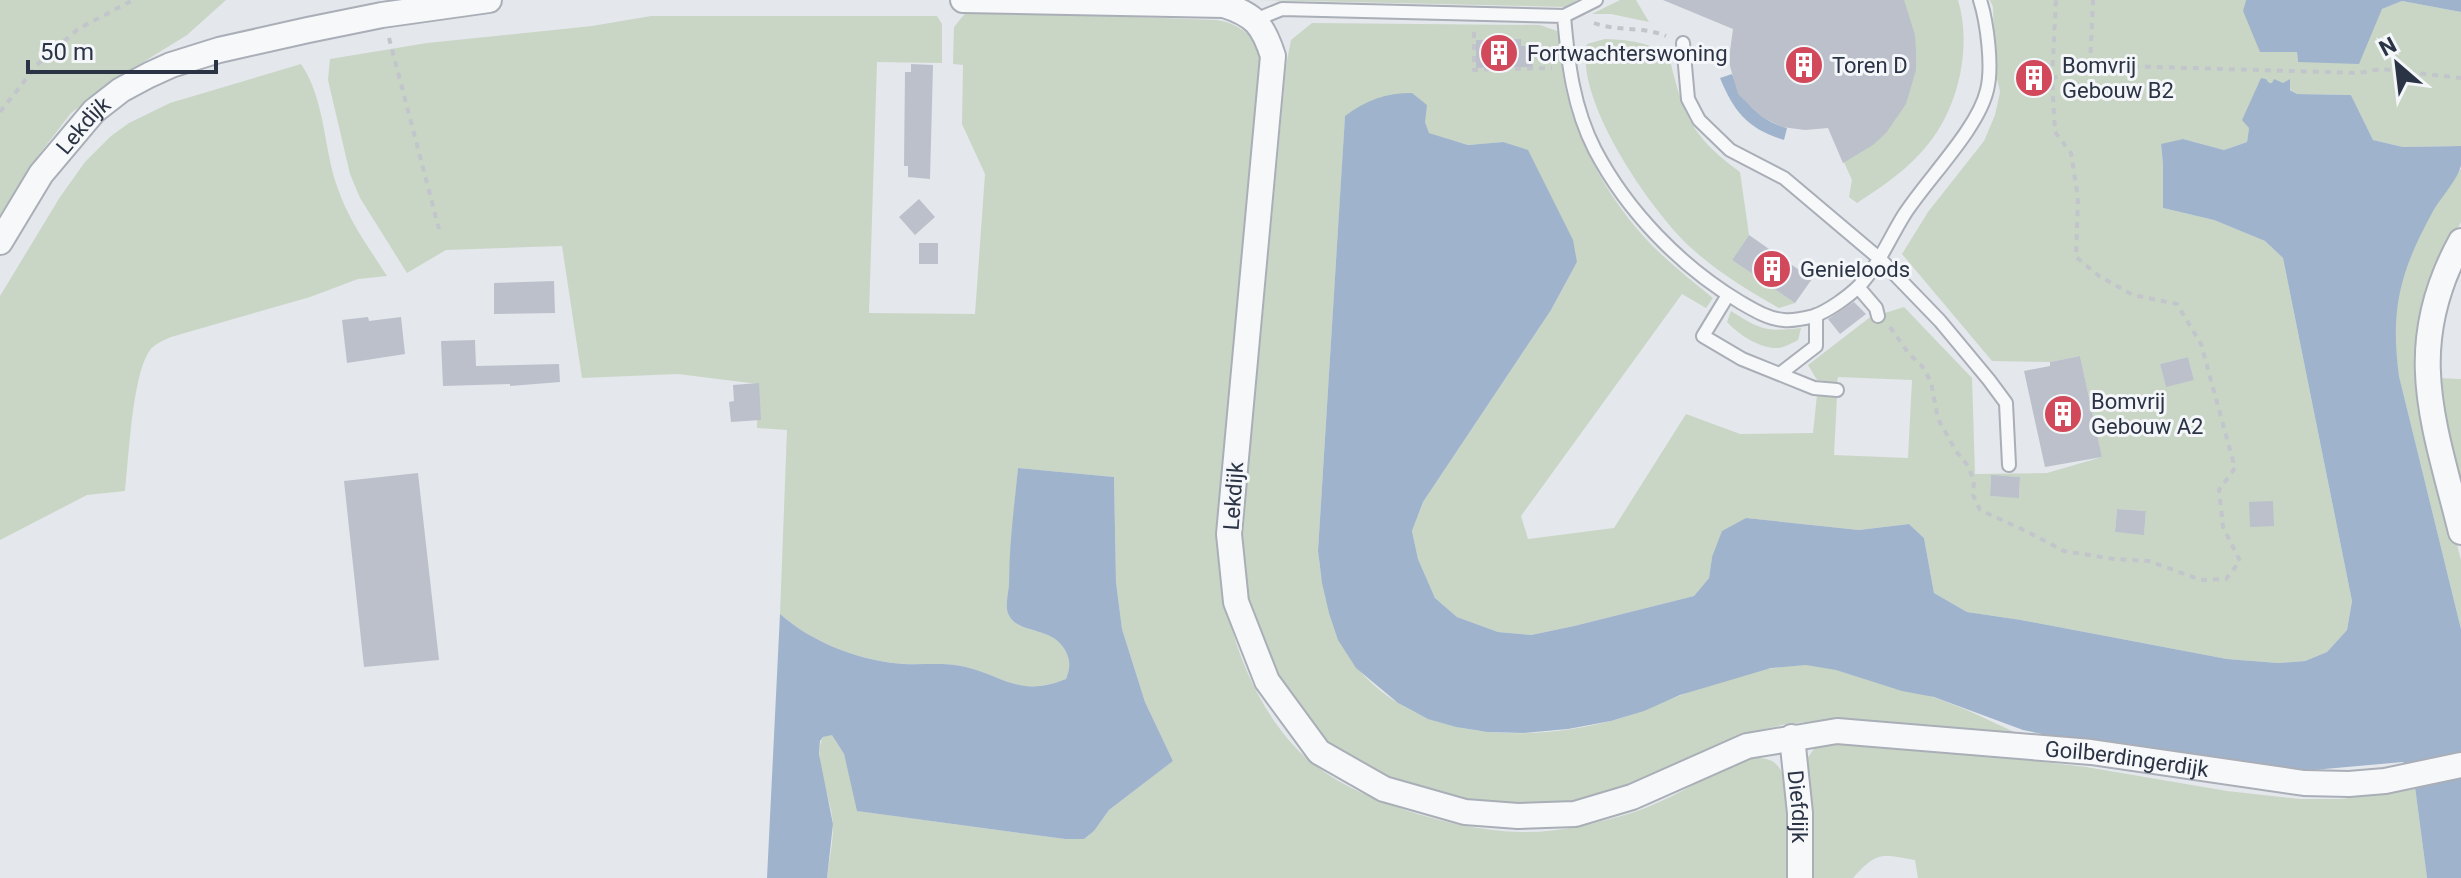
<svg xmlns="http://www.w3.org/2000/svg" width="2461" height="878" font-family="Roboto,sans-serif">
  <style>
    .green { fill: #c9d6c5; fill-rule: evenodd }
    .water { fill: #9fb4cc }
    .building { fill: #bbc0ca }
    .lines { fill: none; stroke-linecap: round; stroke-linejoin: round }
    .service-casing { stroke: #a9aeb7; stroke-width: 16 }
    .minor-casing { stroke: #a9aeb7; stroke-width: 28 }
    .path { stroke: #c2c5cb; stroke-width: 4; stroke-dasharray: 6 6; stroke-linecap: butt }
    .service { stroke: #f7f8fa; stroke-width: 12 }
    .minor { stroke: #f7f8fa; stroke-width: 24 }
    .labels { text-anchor: middle; stroke-width: 6; stroke-linejoin: round; paint-order: stroke }
    .poi-label { font-size: 22px; fill: #2b3445; stroke: #f4f6f9; text-anchor: start }
    .street-label { font-size: 22px; fill: #2b3445; stroke: #f4f6f9 }
  </style>
  <rect width="100%" height="100%" fill="#e4e7ec"/>
  <path class="green" d="M0 0H226L187 35 116 79 71 113 41 152 0 215Z
    M1258 0H1577L1568 7Z
    M1620 0H1636L1649 22 1611 14H1592Z
    M1875 0H1958C1972 45 1959 106 1929 143 1910 168 1883 186 1857 203L1849 197 1852 180 1834 140Z
    M1990 0H2246L2243 12 2297 52 2298 62 2382 9 2402 1 2461 12V146L2403 147 2373 140 2351 95 2297 94 2280 82 2269 84 2249 128 2247 142 2224 150 2183 139 2161 145 2163 164V208L2214 220 2265 241 2283 258 2352 601 2347 630 2327 652 2305 661 2278 663 2227 659 2021 620 1967 612 1934 593 1924 538 1909 524 1859 530 1746 518 1712 557 1709 578 1694 596 1574 626 1531 635 1498 632 1457 617 1435 598 1418 559 1412 531 1423 502 1551 310 1577 262 1503 142 1468 145 1428 133 1425 122 1345 117 1318 551C1322 588 1327 609 1344 643 1348 651 1352 662 1358 669 1420 741 1526 743 1611 721 1635 715 1656 704 1679 696 1718 681 1760 667 1802 665 1829 663 1858 677 1884 685 1901 691 1920 692 1936 698 1965 708 1992 722 2019 734L1826 720 1786 724 1743 734 1638 785 1596 798 1549 804 1513 805 1463 801 1378 777 1314 735 1272 676 1246 607 1239 530 1261 336 1286 66 1291 40 1312 23 1540 25 1560 32C1561 50 1561 69 1565 87 1579 149 1615 211 1662 255 1678 270 1696 284 1713 298L1706 308 1682 294 1521 516 1528 539 1614 528 1686 414 1740 434 1813 433 1817 395 1837 396 1834 455 1908 458 1912 380 1838 377 1837 383 1817 380 1808 365 1869 318 1904 307 1972 378 1975 474 2047 473 2102 457 2080 356 2050 362 1992 361 1902 254 1928 212 1984 141 1995 115 2000 92 1995 69 1993 7ZM1521 39V67H1503L1502 73H1494V68H1476L1477 40ZM2188 357 2194 380 2166 386 2160 364ZM1991 476 2020 477 2019 497 1990 496ZM2117 509 2146 511 2144 534 2115 532Z
    M967 11 1217 20C1237 23 1248 33 1262 47 1253 153 1246 260 1234 365 1224 453 1208 535 1230 622 1243 672 1270 728 1311 762 1359 802 1458 831 1521 832 1557 833 1594 824 1628 814 1657 805 1682 791 1708 777 1718 771 1728 764 1738 760 1747 757 1763 757 1772 761 1798 776 1790 851 1791 878H827C829 861 833 843 833 826 833 800 811 761 823 737L832 734 844 754 858 811 1065 839H1084L1094 831 1109 810 1173 761 1145 702 1122 629 1116 582 1114 477 1018 468C1014 508 1010 546 1009 586 1008 593 1006 603 1007 610 1013 636 1051 624 1065 650 1071 661 1070 668 1066 679 1019 697 1007 678 966 667 946 662 924 665 904 664 860 661 813 643 780 614L787 430 757 428 758 384 678 374 582 378 562 246 446 250 407 273 360 198 350 174 328 80 330 59 427 43 592 26 651 16H937L942 24V63L877 62 869 313 975 314 985 174 962 124 963 65 953 64 954 27Z
    M1605 39C1630 40 1649 42 1669 56 1683 114 1690 135 1740 172L1749 235 1732 260 1795 303 1779 308C1746 289 1717 272 1689 246 1649 208 1574 99 1587 44Z
    M301 64C326 101 323 148 338 189 349 221 369 248 387 276L358 279 310 297 171 337C166 339 159 342 154 346 132 363 129 461 125 491L87 495 0 540V296L60 197 85 162 111 136 129 123 170 103Z
    M2461 169V222L2448 248 2416 337V370L2422 410 2461 560V629L2399 376C2396 353 2392 330 2396 308 2403 258 2430 208 2461 169Z
    M1731 311C1761 330 1766 332 1801 328L1798 340C1792 343 1785 347 1779 348 1760 349 1739 335 1727 322Z
    M2437 378 2461 379V489L2444 417Z
    M1837 738 2086 767 2227 791 2300 799H2342L2415 787 2427 878H1918L1915 860C1881 854 1877 851 1853 878H1809L1806 760 1817 745Z"/>
  <path class="water" d="M2246 0H2461V12L2402 1 2382 9 2359 64 2298 62 2297 52H2260L2243 11Z
    M1732 74C1742 101 1759 120 1787 128L1784 140C1748 129 1734 112 1720 78Z
    M2261 78 2266 79 2269 83H2272L2274 79 2283 83 2290 79V90L2297 94 2351 95 2373 140 2403 147 2461 146C2461 152 2461 159 2461 165 2459 178 2439 200 2432 213 2400 272 2390 309 2399 376L2461 629V878H2427L2415 787 2411 771 2403 762 2302 771 2089 744 2023 730 1934 697 1902 691 1836 670 1806 665 1771 668 1680 695 1644 711 1611 721 1568 729 1523 733 1487 732 1456 727 1428 719 1398 703 1356 668 1338 640 1329 613 1322 583 1318 551 1345 116C1366 100 1386 93 1412 93L1427 105 1425 122 1429 133 1468 145 1503 142 1528 150 1573 240 1577 262 1551 310 1423 502 1412 531 1418 559 1435 598 1457 617 1498 632 1531 635 1574 626 1694 596 1709 578 1712 557 1722 531 1746 518 1859 530 1909 524 1924 538 1934 593 1967 612 2021 620 2227 659 2278 663 2305 661 2327 652 2347 630 2352 601 2283 258 2265 241 2214 220 2163 208V164L2161 144 2183 139 2224 150 2247 142 2249 128 2242 120Z
    M1018 468 1114 477 1116 582 1122 629 1145 702 1173 761 1109 810 1094 831 1084 839H1065L857 811 844 754 832 735 823 737 820 741 819 754 833 824 827 878H767L780 614C813 643 860 661 904 664 924 665 946 662 966 667 1007 678 1020 697 1066 679 1070 668 1071 661 1065 650 1051 624 1013 636 1007 610 1006 603 1008 593 1009 585 1009 546 1014 507 1018 468Z"/>
  <path class="building" d="M1663 0H1904L1915 35 1916 52V70L1906 104 1886 133 1873 145 1843 163 1828 128 1805 130 1782 127 1762 117 1738 94 1730 66V51L1733 29Z
    M1521 39V46H1531L1533 67 1476 68V40Z
    M911 64 933 65 930 179 908 177V166H904L905 72H911Z
    M919 199 935 217 915 235 899 217Z
    M1749 235 1812 279 1795 303 1732 260Z
    M919 243H938V264H919Z
    M554 281 555 313 494 314V283Z
    M1854 302 1866 314 1840 334 1828 319Z
    M368 317 369 321 401 317 405 354 347 363 342 320Z
    M475 340 476 366 559 364 560 382 510 386V384L443 386 441 341Z
    M2080 356 2102 457 2045 467 2024 371 2050 366V362Z
    M2188 357 2194 380 2166 387 2160 364Z
    M759 383 761 420 731 422 729 402 734 401 733 385Z
    M418 473 439 660 364 667 344 481Z
    M1991 475 2020 477 2019 498 1990 496Z
    M2273 501 2274 526 2250 527 2249 502Z
    M2117 509 2146 511 2144 535 2115 532Z"/>
  <g class="lines">
    <g class="service-casing">
      <path id="service" d="M1564 16C1568 63 1573 107 1595 150 1627 211 1680 266 1740 302 1752 309 1768 319 1784 320 1792 321 1806 318 1814 316 1828 311 1848 297 1859 286 1879 265 1889 239 1904 215 1927 179 1978 129 1987 90 1993 67 1987 22 1980 0
        M1255 20 1282 9 1564 16 1596 0
        M1683 43 1688 99 1699 120 1730 150 1784 178 1880 259 1940 321 1989 380 2006 403 2009 465
        M1858 287 1876 308 1878 316
        M1728 295 1703 336 1742 359 1814 388 1837 390
        M1781 373 1816 346V315"/>
    </g>
    <g class="minor-casing">
      <g id="minor">
        <path id="s1" d="M963 0 1224 5C1255 15 1263 25 1273 56L1229 534 1236 602 1267 681 1319 752 1384 789 1465 812 1518 816 1575 814 1632 797 1747 746 1837 731 2091 752 2304 783 2349 784 2385 781 2461 765"/>
        <path d="M2461 241C2402 348 2434 423 2461 532"/>
        <path id="s2" d="M0 242 41 174 94 111 121 90 149 75 171 65 219 50 308 30 382 15 489 0"/>
        <path id="s3" d="M1792 737 1800 813V878"/>
      </g>
    </g>
    <path class="path" d="M1594 23C1618 32 1643 26 1666 36
      M1474 32V70L1494 69
      M389 38 439 229
      M2090 65 2093 0
      M1503 69 1552 68
      M2052 79 2082 65H2090L2359 73 2381 69 2461 78
      M0 112 38 64 78 29 133 0
      M1890 327 1909 354 1922 366 1931 382 1938 419 1956 451 1968 466 1974 481 1973 495 1980 510 2026 531 2064 551 2114 559 2149 561 2201 580 2226 579 2240 561 2223 527 2219 490 2235 468 2201 344 2177 304 2133 295 2099 276 2076 257 2078 198 2071 153 2055 132 2052 79 2056 0"/>
    <use href="#service" class="service"/>
    <use href="#minor" class="minor"/>
  </g>
  <defs>
    <g id="building-disc" transform="scale(2)"><circle r="9.5" fill="#d1495b" stroke="#f4f6f9"/><path d="M-4-6H4V6H1V3H-1V6H-4ZM-2.5-4.3h1.7v1.8h-1.7ZM.8-4.3h1.7v1.8H.8ZM-2.5-1h1.7V.8h-1.7ZM.8-1h1.7V.8H.8Z" fill="#fff"/></g>
  </defs>
  <g fill-rule="evenodd">
    <use href="#building-disc" x="1499" y="53"/>
    <use href="#building-disc" x="1804" y="65"/>
    <use href="#building-disc" x="2034" y="78"/>
    <use href="#building-disc" x="1772" y="269"/>
    <use href="#building-disc" x="2063" y="414"/>
  </g>
  <g class="labels">
    <g class="poi-label">
      <text x="1527" y="61">Fortwachterswoning</text>
      <text x="1832" y="73">Toren D</text>
      <text x="2062" y="73">Bomvrij<tspan x="2062" dy="25">Gebouw B2</tspan></text>
      <text x="1800" y="277">Genieloods</text>
      <text x="2091" y="409">Bomvrij<tspan x="2091" dy="25">Gebouw A2</tspan></text>
    </g>
    <g class="street-label">
      <text dy="8" stroke="none"><textPath href="#s2" startOffset="144">Lekdijk</textPath></text>
      <text transform="translate(1233 496) rotate(-86)" y="8">Lekdijk</text>
      <text dy="8" stroke="none"><textPath href="#s1" startOffset="1894">Goilberdingerdijk</textPath></text>
      <text dy="8" stroke="none"><textPath href="#s3" startOffset="70">Diefdijk</textPath></text>
    </g>
  </g>
  <g transform="translate(2397 64) rotate(332)" stroke="#f4f6f9" stroke-width="6" paint-order="stroke">
  <path d="M0-6L14 30L0 20L-14 30Z" fill="#2b3445"/>
  <text y="-12" font-size="22" font-weight="bold" text-anchor="middle" fill="#2b3445">N</text>
  </g>
  <path d="M28 60v12h188v-12" fill="none" stroke="#2b3445" stroke-width="4"/>
  <text x="40" y="60" font-size="24" fill="#2b3445" stroke="#f4f6f9" stroke-width="6" paint-order="stroke">50 m</text>
</svg>
